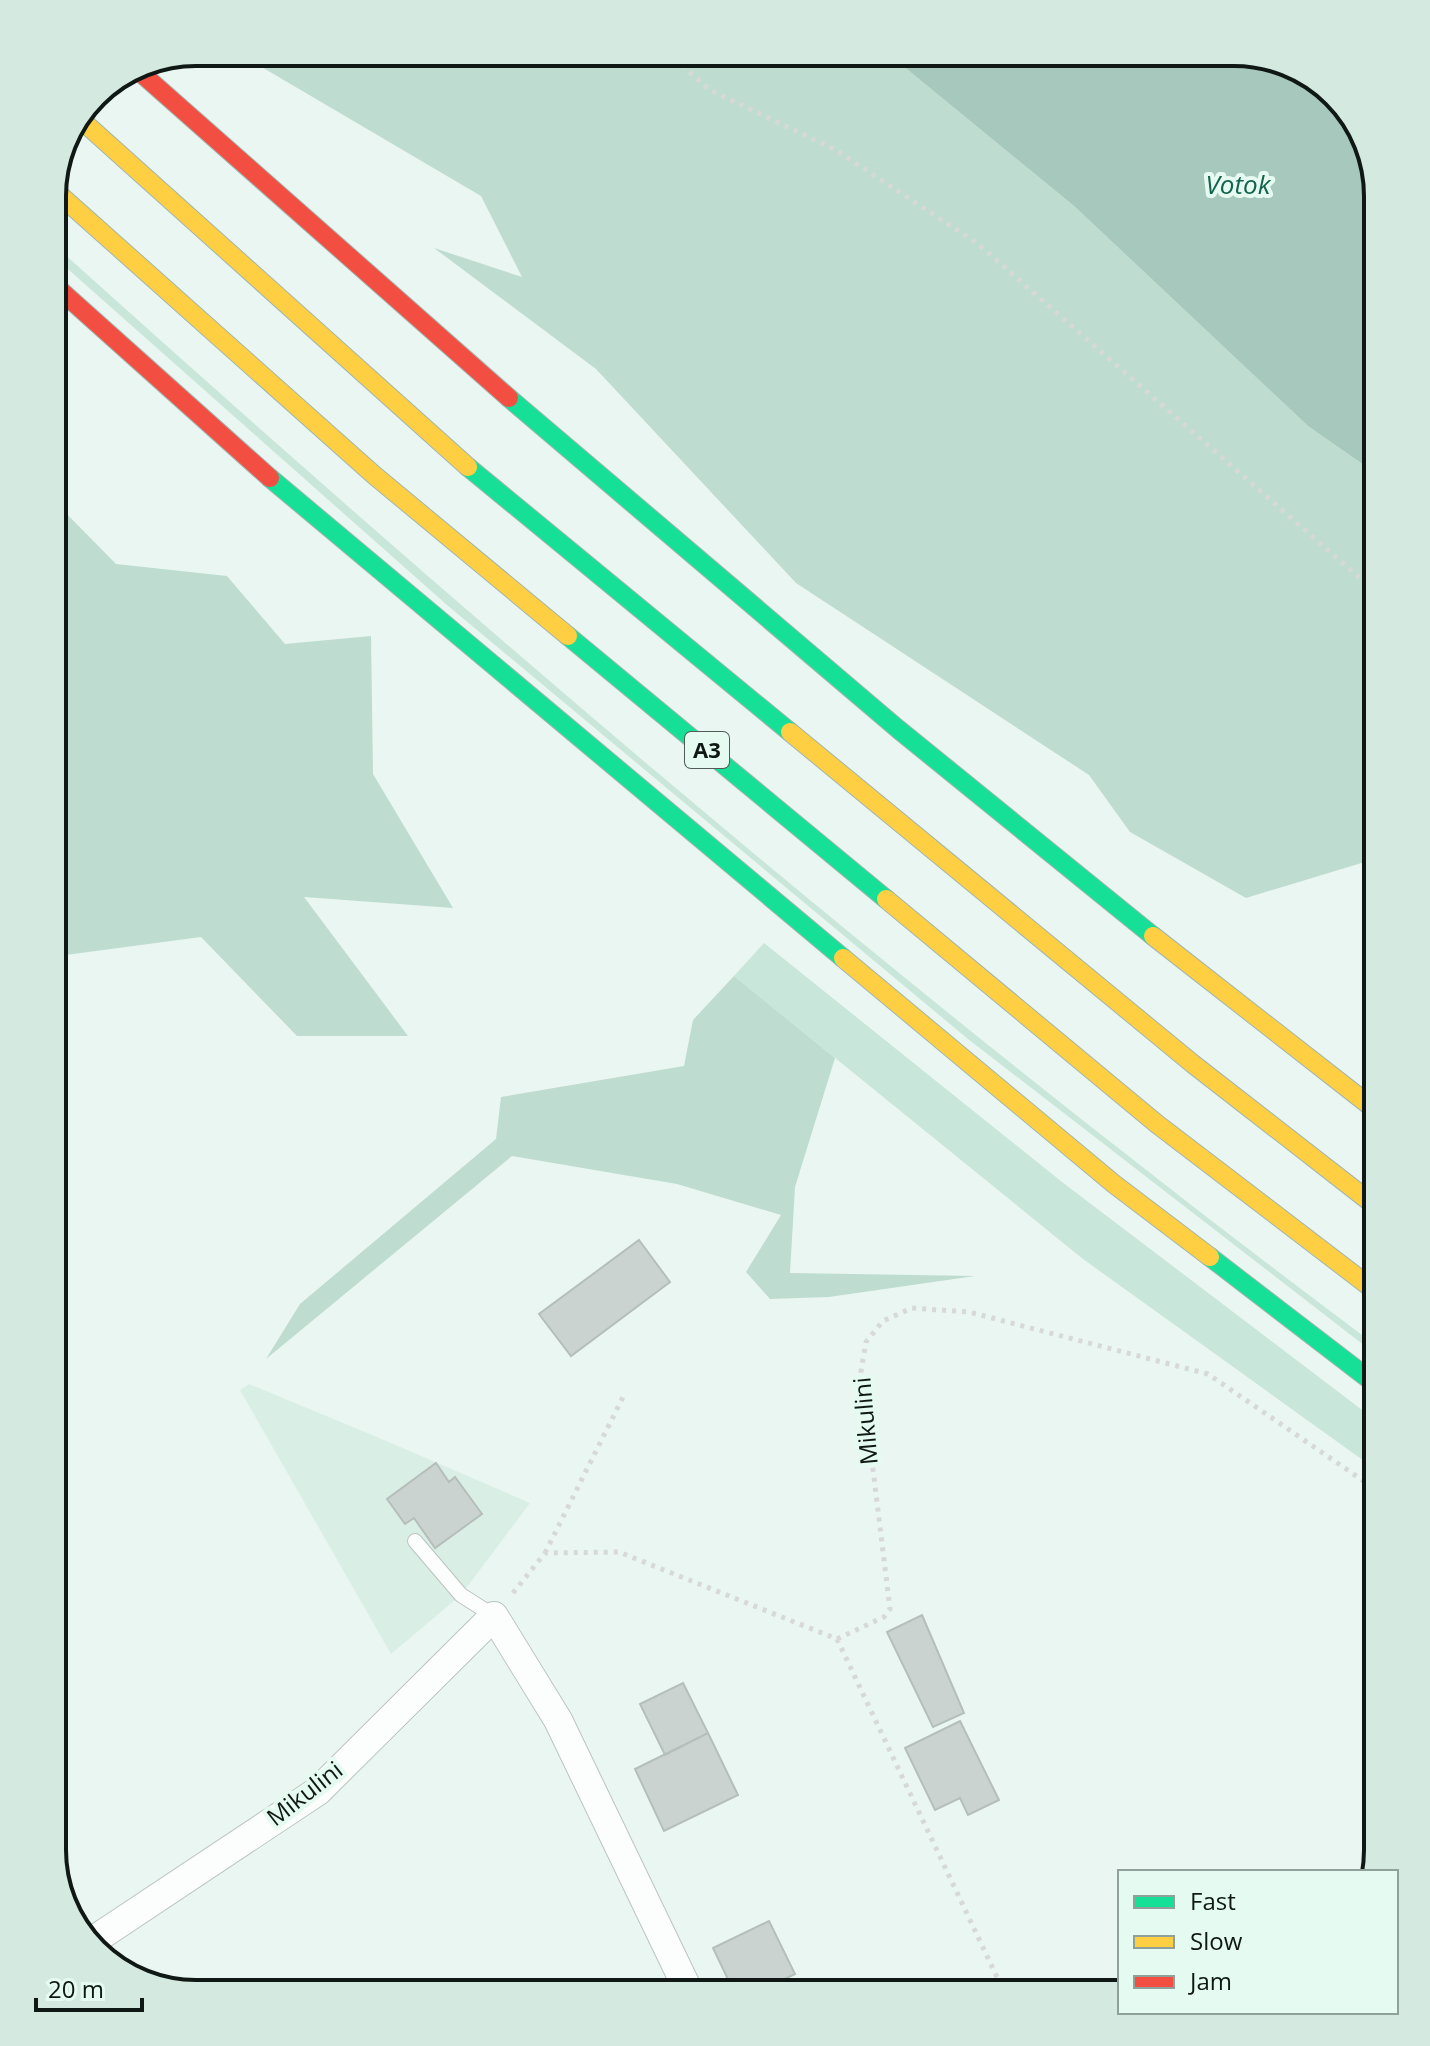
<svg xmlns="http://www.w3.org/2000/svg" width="1430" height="2046" font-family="'Open Sans',sans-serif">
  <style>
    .built { fill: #d9efe6 }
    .green { fill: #c9e6da }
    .forest { fill: #bfdcd1 }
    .water { fill: #a7c8bc }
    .building { fill: #cad3cf; stroke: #b5bebb; stroke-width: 2 }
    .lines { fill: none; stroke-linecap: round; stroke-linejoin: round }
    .lane-casing { stroke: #bbc4c0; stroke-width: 16 }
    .street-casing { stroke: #bbc4c0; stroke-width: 30 }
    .fast-casing { stroke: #a2b5ae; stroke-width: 20 }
    .slow-casing { stroke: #a2b5ae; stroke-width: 20 }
    .jam-casing { stroke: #a2b5ae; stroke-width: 20 }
    .path { stroke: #d6d9d8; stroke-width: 5; stroke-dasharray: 4 6; stroke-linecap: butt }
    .lane { stroke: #fcfefd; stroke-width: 14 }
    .street { stroke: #fcfefd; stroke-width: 28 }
    .fast { stroke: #16e098; stroke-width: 18 }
    .slow { stroke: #ffcf43; stroke-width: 18 }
    .jam { stroke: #f24e42; stroke-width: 18 }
    .labels { text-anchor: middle; stroke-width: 8; stroke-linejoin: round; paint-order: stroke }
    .shield { fill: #e5fbf2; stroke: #505c57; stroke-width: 2 }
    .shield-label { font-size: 22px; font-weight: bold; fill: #101815 }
    .street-label { font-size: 24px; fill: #101815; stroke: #e5fbf2 }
    .water-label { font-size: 26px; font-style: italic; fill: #12624c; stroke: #e5fbf2 }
    .rim { fill: none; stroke: #101815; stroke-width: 4 }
  </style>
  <rect width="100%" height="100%" fill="#eaf6f1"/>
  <path class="built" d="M249 1384 384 1440 530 1503 461 1595 391 1654 240 1390Z"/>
  <path class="green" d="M52 243C479 628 917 1003 1378 1347V1356L968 1039 447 605 52 255Z
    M764 943 1062 1182 1378 1422V1471L1083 1259 734 976Z"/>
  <path class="forest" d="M236 52H886L1074 206 1308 426 1378 475V858L1246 898 1130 832 1089 775 796 583 596 369 434 248 522 277 481 196Z
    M52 499 116 564 227 576 285 644 371 636 373 774 453 908 304 897 408 1036H297L201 937 58 956 52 953Z
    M734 976 835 1058 795 1187 790 1273 975 1276 829 1297 770 1299 746 1272 781 1215 677 1184 512 1156 266 1359 300 1304 496 1139 501 1097 684 1066 693 1020Z"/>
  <path class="water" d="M886 52H1243L1306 72 1358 124 1378 196V475L1308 426 1074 206Z"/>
  <path class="building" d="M639 1240 670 1282 571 1356 539 1314Z
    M436 1463 449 1482 455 1477 482 1514 435 1548 414 1518 405 1524 387 1499Z
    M922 1615 964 1713 933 1727 887 1632Z
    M683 1683 708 1733 665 1755 640 1704Z
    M960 1721 999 1800 968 1815 960 1798 935 1810 905 1748Z
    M708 1733 738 1795 664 1831 635 1769Z
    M769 1921 795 1974 754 1994H735L713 1948Z
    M825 1982 830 1994H800Z"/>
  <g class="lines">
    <g class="lane-casing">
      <path id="lane" d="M415 1541 461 1595 494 1616"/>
    </g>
    <g class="street-casing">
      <path id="street" d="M91 1942 318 1791 494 1616 558 1720 690 1994"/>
    </g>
    <g class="fast-casing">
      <path id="fast" d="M509 398 898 729 1153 936
        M468 467 790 732
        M270 478 843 958
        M568 636 886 899
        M1210 1257 1378 1386"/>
    </g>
    <g class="slow-casing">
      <path id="slow" d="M78 117 468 467
        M52 188 374 475 568 636
        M790 732 1193 1064 1378 1208
        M886 899 1157 1124 1378 1293
        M1153 936 1378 1112
        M843 958 1114 1184 1210 1257"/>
    </g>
    <g class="jam-casing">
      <path id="jam" d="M141 73 509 398
        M52 283 270 478"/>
    </g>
    <path class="path" d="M667 52 710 90 834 149 978 244 1378 594
      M545 1553 624 1395
      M513 1593 545 1553 619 1552 837 1639 884 1617 890 1609 861 1371 866 1342 883 1321 912 1308 969 1312 1208 1374 1378 1491
      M837 1639 1005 1994"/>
    <use href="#lane" class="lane"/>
    <use href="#street" class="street"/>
    <use href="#fast" class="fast"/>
    <use href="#slow" class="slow"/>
    <use href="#jam" class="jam"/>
  </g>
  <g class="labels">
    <rect class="shield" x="685" y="732" width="44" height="36" rx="6"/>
    <g class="shield-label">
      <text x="707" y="758">A3</text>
    </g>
    <g class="street-label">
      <text transform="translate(866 1421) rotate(-95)" y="8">Mikulini</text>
      <text transform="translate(305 1794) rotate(-38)" y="8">Mikulini</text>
    </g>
    <g class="water-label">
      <text x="1238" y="194">Votok</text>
    </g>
  </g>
  <path d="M0 0H1430V2046H0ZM196 66H1234A130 130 0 0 1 1364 196V1850A130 130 0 0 1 1234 1980H196A130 130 0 0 1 66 1850V196A130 130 0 0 1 196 66Z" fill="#d4e9e0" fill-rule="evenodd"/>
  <path class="rim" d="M196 66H1234A130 130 0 0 1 1364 196V1850A130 130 0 0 1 1234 1980H196A130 130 0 0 1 66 1850V196A130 130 0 0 1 196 66Z"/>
  <rect x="1118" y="1870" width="280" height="144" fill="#e5fbf2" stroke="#90a09a" stroke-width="2"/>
  <rect x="1134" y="1896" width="40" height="12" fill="#16e098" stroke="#90a09a" stroke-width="2"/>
  <text x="1190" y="1910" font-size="24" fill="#101815">Fast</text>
  <rect x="1134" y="1936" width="40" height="12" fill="#ffcf43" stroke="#90a09a" stroke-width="2"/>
  <text x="1190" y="1950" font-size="24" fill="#101815">Slow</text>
  <rect x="1134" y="1976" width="40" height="12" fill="#f24e42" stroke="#90a09a" stroke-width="2"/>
  <text x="1190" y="1990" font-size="24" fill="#101815">Jam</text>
  <path d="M36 1998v12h106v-12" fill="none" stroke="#101815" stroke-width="4"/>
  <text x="48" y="1998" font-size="24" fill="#101815" stroke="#e5fbf2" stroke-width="6" paint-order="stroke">20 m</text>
</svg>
